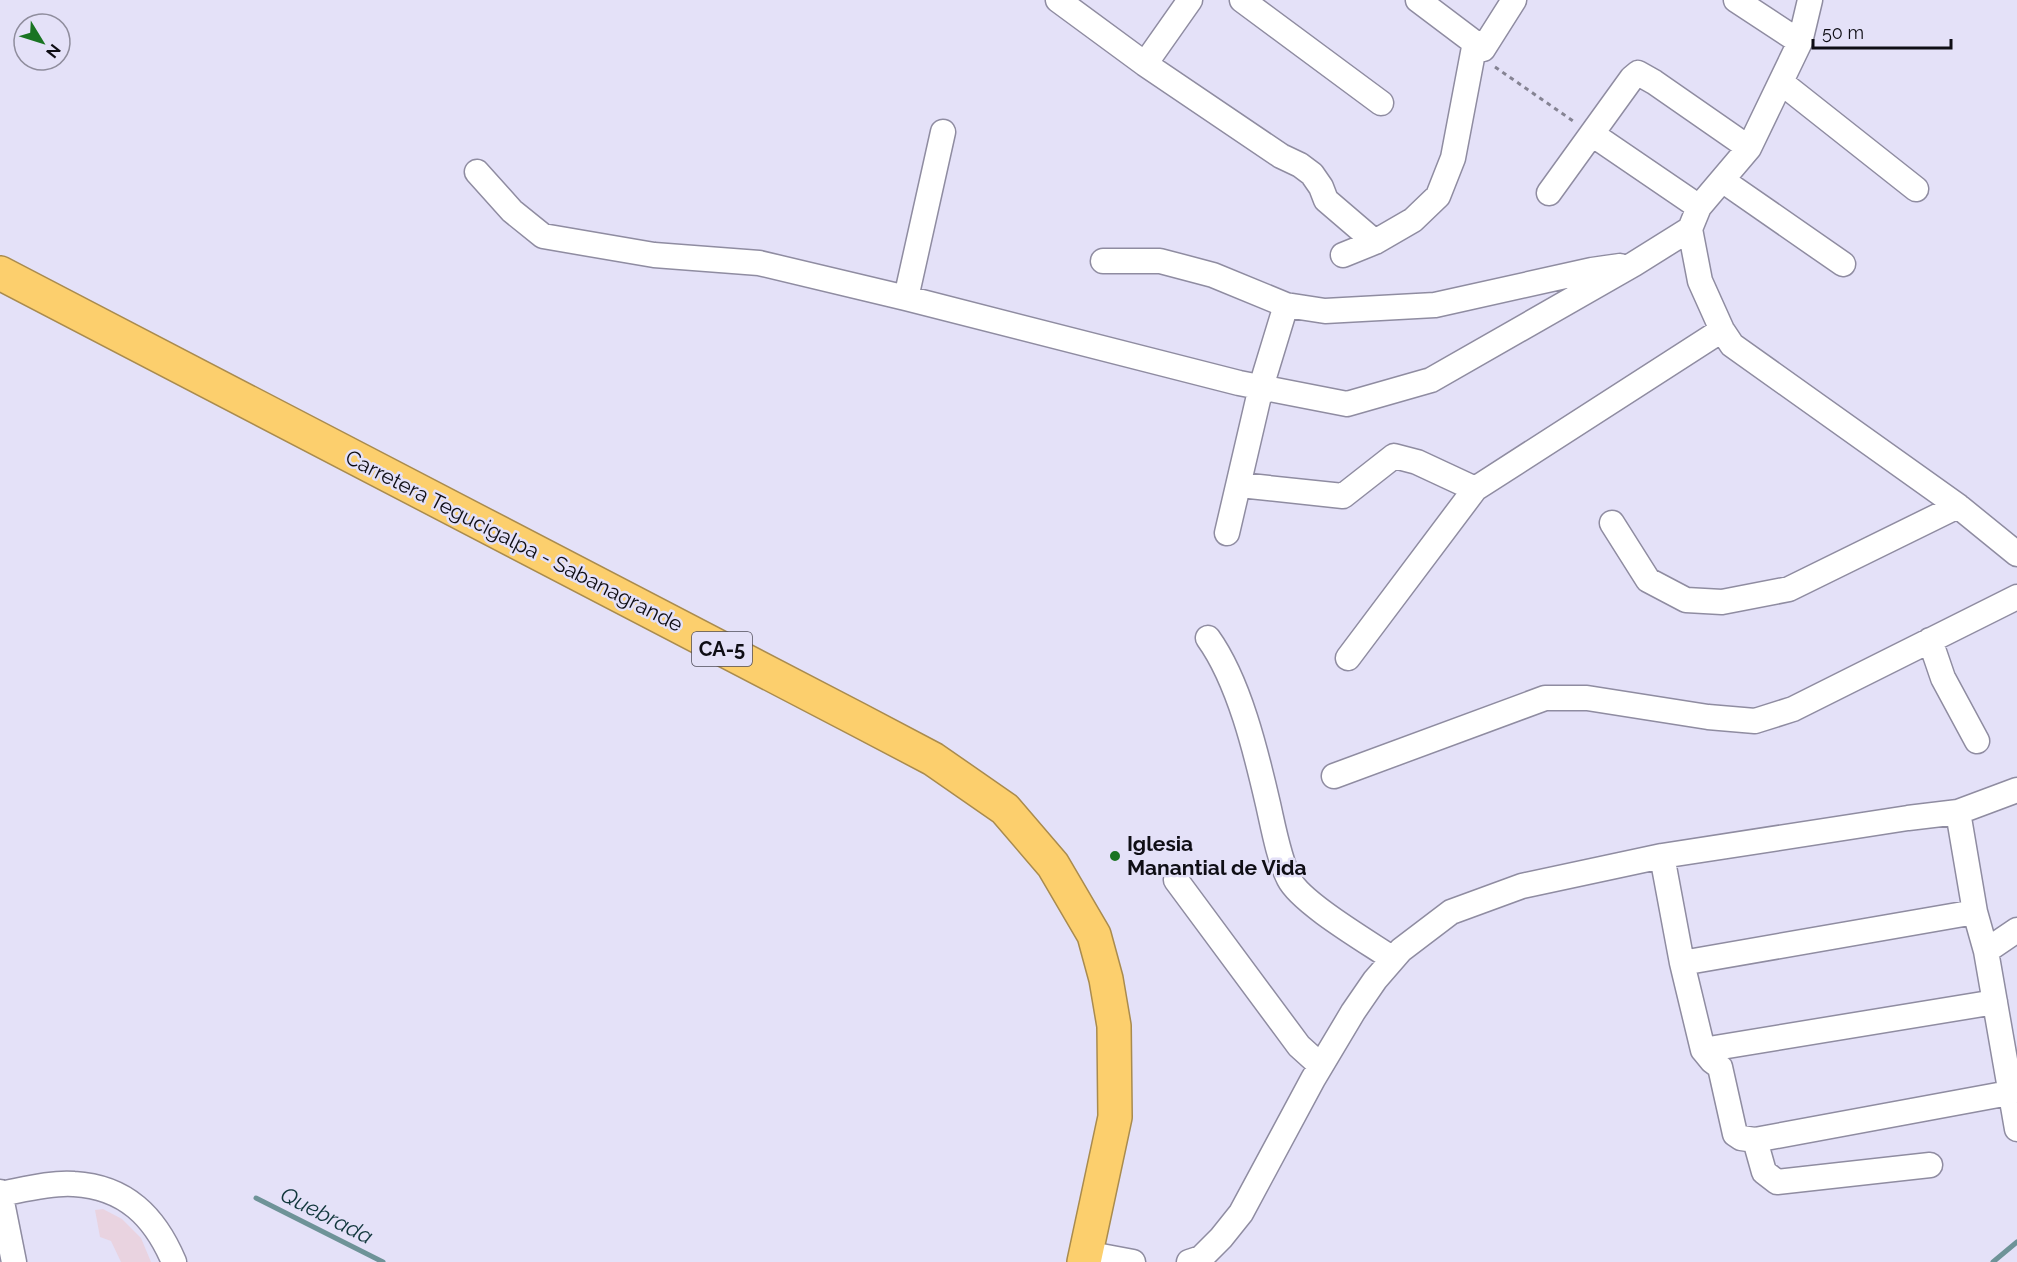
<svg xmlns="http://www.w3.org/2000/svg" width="2017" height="1262" font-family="Raleway,sans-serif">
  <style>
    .commercial { fill: #e9d3e0 }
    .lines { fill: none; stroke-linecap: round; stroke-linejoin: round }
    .stream { stroke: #6e9398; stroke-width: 5 }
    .minor-casing { stroke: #8f8ca1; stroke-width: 27 }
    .highway-casing { stroke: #a98b4e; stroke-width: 36 }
    .path { stroke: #858393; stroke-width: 3; stroke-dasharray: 4.5 4.5; stroke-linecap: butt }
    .minor { stroke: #fff; stroke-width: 24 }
    .highway { stroke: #fccf6d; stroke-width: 33 }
    .poi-dot { fill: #197422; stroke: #e4e1f8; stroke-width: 2 }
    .labels { text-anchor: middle; stroke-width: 5; stroke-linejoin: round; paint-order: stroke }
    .shield { fill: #e4e1f8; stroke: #4f4d59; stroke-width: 1.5 }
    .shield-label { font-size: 20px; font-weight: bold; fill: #0f0e15 }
    .street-label { font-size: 21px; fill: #0f0e15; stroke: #e4e1f8 }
    .poi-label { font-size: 21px; font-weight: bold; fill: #0f0e15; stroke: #e4e1f8; text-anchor: start }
    .water-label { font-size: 22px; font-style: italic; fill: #10363b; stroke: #e4e1f8 }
  </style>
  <rect width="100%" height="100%" fill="#e4e1f8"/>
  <path class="commercial" d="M103 1209 122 1219 141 1238 151 1262H121L111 1241 100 1237 95 1210Z"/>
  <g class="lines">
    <path class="stream" d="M256 1198 383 1262
      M1993 1262 2017 1242"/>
    <g class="minor-casing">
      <path id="minor" d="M1058 0 1145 64 1281 156 1300 165 1312 174 1321 187 1326 200 1375 242
        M1242 0 1381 103
        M1418 0 1483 49 1514 0
        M1736 0 1800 42
        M1810 0 1800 42 1749 148 1699 207 1690 229 1700 281 1722 330 1732 345 1958 506 2017 554
        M1145 64 1190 0
        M1782 83 1916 189
        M1592 134 1699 207
        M477 172 512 211 543 236 654 255 759 263 906 298 1239 383 1347 404 1431 380 1634 264 1690 229
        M1722 180 1843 264
        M1549 193 1632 78 1638 73 1654 82 1749 148
        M1343 255 1375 242 1413 220 1438 196 1453 158 1475 42
        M1103 261H1160L1213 275 1286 305 1325 311 1435 305 1592 270 1620 266
        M906 298 943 132
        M1240 485 1343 496 1394 456 1417 462 1475 489
        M1612 523 1648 580 1686 600 1722 602 1789 589 1958 506
        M1227 533 1261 387 1286 305
        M1208 638C1239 681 1256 752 1268 804 1273 826 1279 859 1289 879 1301 903 1368 942 1393 959
        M1930 640 1943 678 1977 741
        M1348 658 1475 489 1722 330
        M1334 776 1545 698H1587L1708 717 1755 721 1793 709 2017 597
        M1958 812 1975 912 1986 951 2017 1129
        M1662 856 1682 963 1703 1050 1712 1061 1720 1067 1735 1134 1741 1138 1755 1140 2009 1093
        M1176 880 1299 1046 1320 1065
        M1986 951 2017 930
        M1682 963 1975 912
        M1703 1050 1995 1002
        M1755 1140 1764 1172 1777 1182 1930 1165
        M0 1192 14 1262
        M0 1194C22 1190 52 1182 74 1184 126 1187 155 1217 174 1262
        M1085 1253 1133 1262
        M1189 1262 1201 1258 1221 1238 1241 1213 1313 1079 1353 1012 1375 980 1401 950 1451 912 1522 886 1662 856 1908 818 1958 812 2017 790"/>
    </g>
    <g class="highway-casing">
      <path id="highway" d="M0 273 857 719 933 759 1005 809 1053 865 1094 935 1106 979 1114 1026 1115 1117 1084 1262"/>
    </g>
    <path class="path" d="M1495 67 1576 123"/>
    <use href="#minor" class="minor"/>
    <use href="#highway" class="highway"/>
  </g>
  <circle class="poi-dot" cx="1115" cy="856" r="6"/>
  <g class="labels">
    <rect class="shield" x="692" y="632" width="60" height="34" rx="4.5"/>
    <g class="shield-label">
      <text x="722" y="656">CA-5</text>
    </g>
    <g class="street-label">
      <text transform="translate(514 541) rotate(27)" y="7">Carretera Tegucigalpa - Sabanagrande</text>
    </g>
    <g class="poi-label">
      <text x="1127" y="851">Iglesia<tspan x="1127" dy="24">Manantial de Vida</tspan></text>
    </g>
    <g class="water-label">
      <text transform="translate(327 1215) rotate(27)" y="8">Quebrada</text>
    </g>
  </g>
  <g transform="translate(42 42) rotate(128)"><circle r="28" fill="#e4e1f8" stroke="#8f8d9d" stroke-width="1.5"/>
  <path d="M0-4.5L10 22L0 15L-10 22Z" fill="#197422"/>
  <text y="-9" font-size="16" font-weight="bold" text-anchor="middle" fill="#0f0e15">N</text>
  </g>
  <path d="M1813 39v9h138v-9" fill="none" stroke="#0f0e15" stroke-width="3"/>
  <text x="1822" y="39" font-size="18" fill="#0f0e15" stroke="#e4e1f8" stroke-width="4.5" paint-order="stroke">50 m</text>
</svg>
